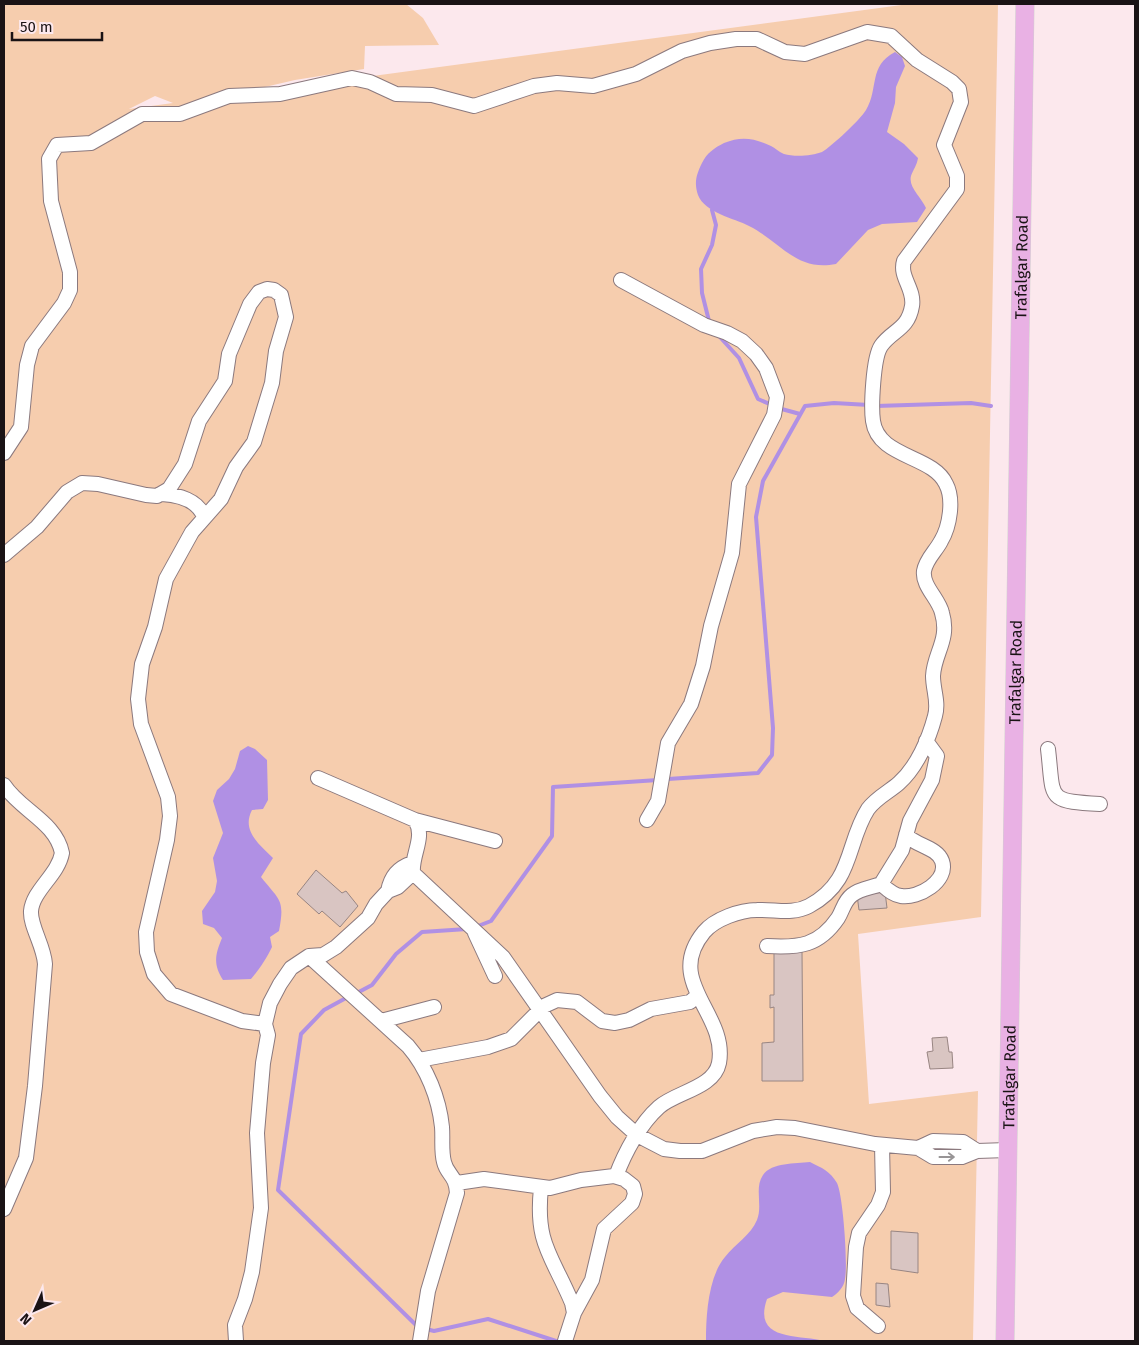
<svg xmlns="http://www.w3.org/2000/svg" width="1139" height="1345" font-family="'Fira Sans',sans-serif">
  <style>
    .green { fill: #f6cdae; fill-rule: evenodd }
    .water { fill: #b090e4 }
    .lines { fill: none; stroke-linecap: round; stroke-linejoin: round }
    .stream { stroke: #b090e4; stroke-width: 4 }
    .building { fill: #d9c5c2; stroke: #988582 }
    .minor-casing { stroke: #8b797e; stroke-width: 16 }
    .major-casing { stroke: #d1d0d0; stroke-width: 19 }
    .minor { stroke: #fff; stroke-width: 14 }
    .major { stroke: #e9b1e4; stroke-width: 18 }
    .oneway { stroke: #989596 }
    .labels { text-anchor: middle; stroke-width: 4; stroke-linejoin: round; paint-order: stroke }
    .street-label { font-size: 16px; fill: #1a1315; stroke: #fce8ed }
  </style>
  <rect width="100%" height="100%" fill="#fce8ed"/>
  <path class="green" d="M4 4H406L423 18 439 45 365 46 364 69 295 80 231 95 909 4H998L981 917 858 934 869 1104 978 1091 973 1341H4ZM155 96 173 103 129 109Z"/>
  <path class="water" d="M895 52 902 57 905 66 896 87 895 103 887 132 904 144 918 158C917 165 913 170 911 176 908 187 922 198 926 208L917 222 882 224 868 230 836 264C796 272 781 242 749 226 734 218 705 213 698 195 694 183 696 175 702 163 707 153 714 148 724 143 741 136 754 138 771 146 775 148 779 152 784 154 794 157 812 156 822 152 832 146 860 120 866 110 879 89 868 66 895 52Z
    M248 746 255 749 267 760 268 800 263 809 252 810C241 831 260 845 273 858L261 877C280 901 285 899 279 931L270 937 272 947C267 958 258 971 251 979L223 980C213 964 215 955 222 938L214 928 203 924 202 911 215 892 217 881 213 858 223 833 213 801 217 790 229 779 235 769 240 751Z
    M810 1162C822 1168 830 1171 837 1183 843 1195 848 1264 845 1279 844 1287 838 1293 832 1297L783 1292 767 1299C752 1342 800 1334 824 1341H706C706 1316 708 1277 725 1257 735 1244 751 1235 757 1220 763 1205 754 1188 763 1175 772 1162 795 1164 810 1162Z"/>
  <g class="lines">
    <path class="stream" d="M710 325 702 293 701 269 712 245 716 225 712 210
      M719 336 739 358 758 399 772 405
      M876 406 971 403 991 406
      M778 408 800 414
      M668 779 758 773 772 755 773 728 756 517 763 481 805 406 834 403 869 405
      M478 926 491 921 552 836 553 787 658 780
      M355 994 372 985 396 954 422 932 467 929
      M346 998 324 1010 301 1034 278 1190 418 1327
      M426 1329 434 1331 488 1319 556 1341"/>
  </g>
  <path class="building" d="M316 870 342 893 346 891 358 906 340 927 322 911 319 914 297 894Z
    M885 892 887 908 859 910 857 895Z
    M774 951H802L803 1081H762V1043L774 1042V1007L770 1008V995H774Z
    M947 1037 949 1052H952L953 1068 930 1069 927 1052 933 1051 932 1038Z
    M891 1231 918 1233V1273L891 1269Z
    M876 1283 888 1284 890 1307 876 1305Z"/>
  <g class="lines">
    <g class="minor-casing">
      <path id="minor" d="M621 280 704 325 727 333 742 341 756 354 766 368 777 397 774 415 739 484 732 553 711 626 703 666 691 704 668 743 658 801 647 820
        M4 453 21 427 27 365 32 346 64 303 70 290V272L51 201 49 159 57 145 91 143 142 114H180L229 96 280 94 352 78 370 82 396 94 432 95 474 106 534 86 557 83 593 86 636 74 682 51 710 43 736 39H757L785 52 805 54 867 32 891 36 917 60 952 82 959 89 961 102 944 145 957 176V189L904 261C899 277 915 289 912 306 908 330 892 330 881 346 873 358 871 407 873 421 878 458 933 455 946 484 954 499 950 526 941 541 936 551 926 559 924 571 922 586 939 599 942 613 950 640 934 653 933 676 933 690 939 702 935 716 929 739 917 767 899 783 889 792 877 797 868 809 846 843 854 882 809 906 792 915 775 909 757 910 740 910 715 919 704 932 663 982 728 1013 719 1063 714 1088 676 1092 659 1107 640 1124 625 1152 616 1176
        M162 494C178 495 198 500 204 517
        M4 555 37 527 67 492 82 483 98 484 146 495 157 496 169 489 185 464 199 421 225 381 229 354 250 304 259 292 267 289 274 290 281 295 286 317 276 351 272 383 254 442 236 467 221 499 192 532 166 579 155 627 142 664 138 699 141 724 168 797 170 816 167 840 146 932 147 952 154 974 171 994 242 1021 265 1024
        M1048 749C1054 799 1045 801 1100 804
        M318 778 415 820C426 837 411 855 413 873L503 957 600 1096 617 1117 637 1135 664 1149 680 1151H702L753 1131 777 1127 795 1128 875 1144 918 1148 933 1157H962L977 1151
        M4 785C20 810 56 822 62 853 58 875 33 890 31 911 30 926 44 946 45 964L35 1086 26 1158 4 1209
        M415 820 495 841
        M881 884C887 889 893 895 901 896 918 899 949 881 942 861 937 847 916 846 906 835
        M388 891C391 876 398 868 412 863
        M475 933 495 976
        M767 946C799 948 819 946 838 918 843 910 844 901 852 895 861 888 871 888 881 884L902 850 910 821 932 780 937 756 926 741
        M309 956 408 1046C427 1068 439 1098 442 1127 443 1139 441 1151 444 1162 447 1175 456 1175 457 1193L428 1291 420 1341
        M381 1021 434 1007
        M419 1060 488 1047 511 1039 544 1006 557 1000 577 1002 602 1021 615 1023 629 1020 651 1009 690 1002 697 996
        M918 1148 933 1141 963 1142 977 1151 1007 1150
        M457 1183 484 1179 550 1188 581 1180 614 1176 624 1179 633 1186 635 1194 632 1203 604 1229 592 1280 574 1313 565 1341
        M541 1188C535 1244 552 1255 572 1303L574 1313
        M878 1326 857 1308 853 1296 856 1247 859 1233 878 1205 883 1192 882 1145
        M236 1341 235 1325 245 1299 252 1272 261 1208 257 1133 263 1063 268 1035 265 1024 270 1003 280 984 291 968 309 956 323 955 336 947 368 918 376 904 388 891 398 887 413 873"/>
    </g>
    <g class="major-casing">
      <g id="major">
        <path id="s1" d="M1005 1341 1025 4"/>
      </g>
    </g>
    <use href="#minor" class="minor"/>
    <use href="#major" class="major"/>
  </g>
  <defs><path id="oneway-shaft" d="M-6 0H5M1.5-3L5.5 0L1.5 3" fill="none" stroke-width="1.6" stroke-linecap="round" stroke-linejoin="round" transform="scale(1.25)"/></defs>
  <use class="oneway" href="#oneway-shaft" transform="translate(947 1157)"/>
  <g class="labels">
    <g class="street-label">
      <text dy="6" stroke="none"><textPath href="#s1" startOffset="1074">Trafalgar Road</textPath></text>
      <text dy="6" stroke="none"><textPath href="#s1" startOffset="669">Trafalgar Road</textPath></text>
      <text dy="6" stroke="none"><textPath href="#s1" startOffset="264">Trafalgar Road</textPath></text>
    </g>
  </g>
  <rect width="1139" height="1345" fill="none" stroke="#1a1315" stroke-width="10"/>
  <g transform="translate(35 1310) rotate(225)" stroke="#fce8ed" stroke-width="4" paint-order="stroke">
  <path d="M0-4L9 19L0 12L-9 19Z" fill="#1a1315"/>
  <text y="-8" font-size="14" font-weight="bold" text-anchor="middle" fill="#1a1315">N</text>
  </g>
  <path d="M12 32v8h90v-8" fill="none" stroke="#1a1315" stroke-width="2.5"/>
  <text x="20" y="32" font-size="15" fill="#1a1315" stroke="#fce8ed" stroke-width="4" paint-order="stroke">50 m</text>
</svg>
